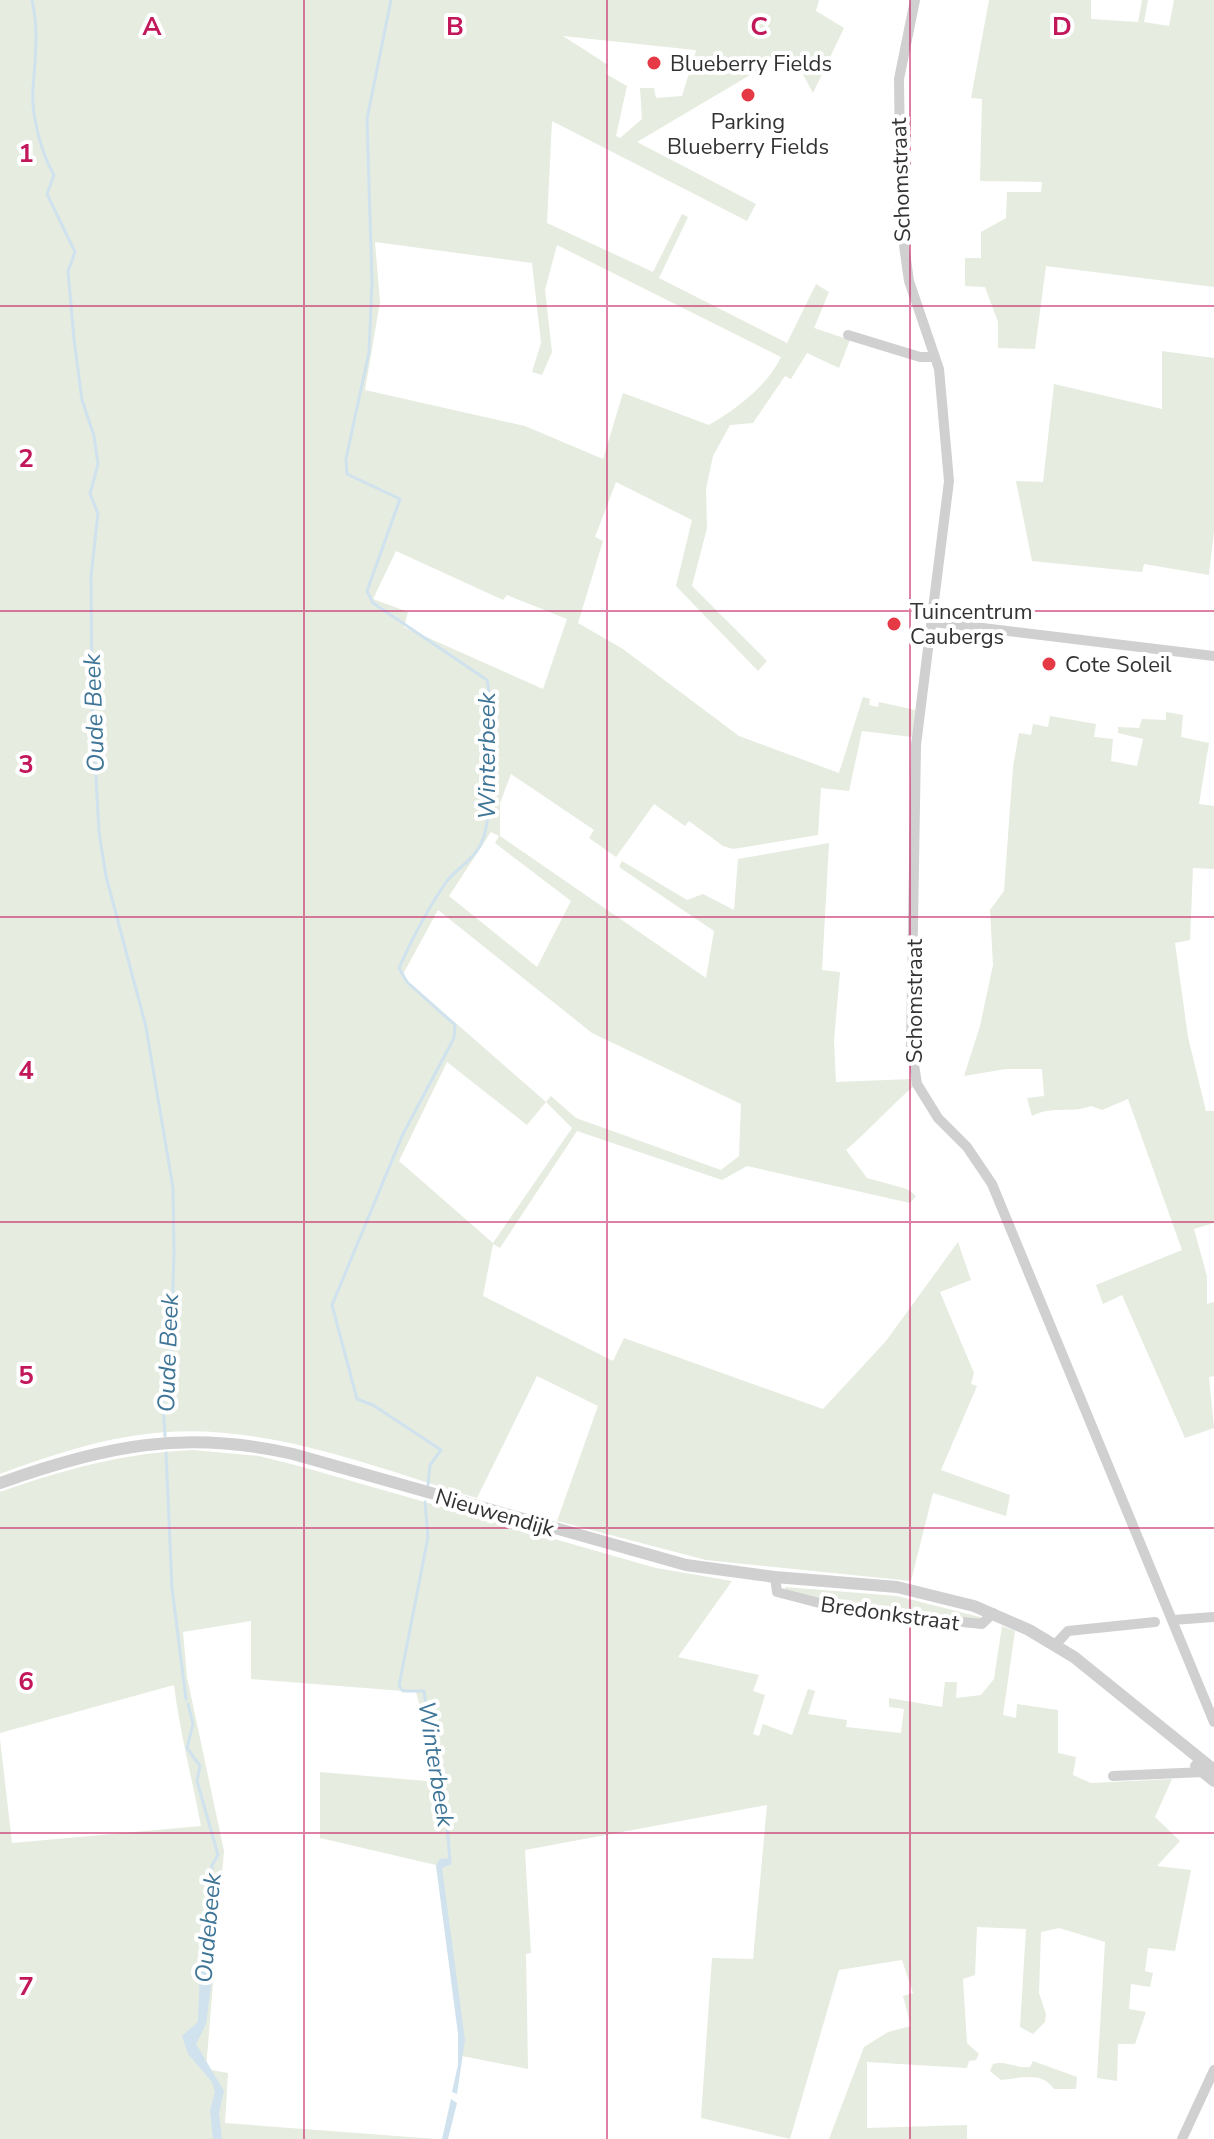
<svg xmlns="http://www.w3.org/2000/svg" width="1214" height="2139" font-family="'Nunito Sans',sans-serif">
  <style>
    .green { fill: #e6ecdf; fill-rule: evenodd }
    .water { fill: #cfe2ee }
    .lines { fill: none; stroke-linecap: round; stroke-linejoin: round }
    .stream { stroke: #cfe2ee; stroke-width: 3 }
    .minor { stroke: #d0d0d0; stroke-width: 10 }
    .tertiary { stroke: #d0d0d0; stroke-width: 12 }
    .grid { fill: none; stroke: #c2185b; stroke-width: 2; stroke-opacity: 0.55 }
    .poi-dot { fill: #e63946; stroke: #fff; stroke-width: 3 }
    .labels { text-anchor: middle; stroke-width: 8; stroke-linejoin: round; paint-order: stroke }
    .poi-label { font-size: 22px; fill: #333; stroke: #fff; text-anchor: start }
    .street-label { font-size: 22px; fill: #333; stroke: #fff }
    .water-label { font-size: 24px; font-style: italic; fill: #3f7597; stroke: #fff }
    .grid-label { font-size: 26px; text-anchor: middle; font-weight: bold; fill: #c2185b; stroke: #fff; stroke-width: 8; stroke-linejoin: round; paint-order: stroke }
  </style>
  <rect width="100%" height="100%" fill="#fff"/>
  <path class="green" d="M0 0H819L816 11 844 28 813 93 799 67 772 62 637 142 756 204 747 221 552 121 547 223 653 272 682 214 688 217 659 278 787 343 816 284 829 292 814 328 850 340 839 368 807 353 791 379 785 376 753 423 730 425 713 456 706 489 707 528 692 586 767 661 758 671 676 586 692 520 616 482 595 537 603 541 578 623 623 649 739 736 839 773 863 697 870 699 869 705 878 707 879 702 915 710 912 737 862 731 849 791 821 788 818 835 733 849 723 846 689 821 685 826 654 804 616 857 589 838 594 830 511 774 500 803V836L706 978 714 931 619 867 622 861 687 900 703 894 734 910 738 859 829 843 822 970 840 972 834 1040 836 1082 912 1079 914 1086C889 1107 871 1129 846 1150L867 1178 907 1189 916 1196 910 1203 747 1166 722 1180 577 1131 500 1248 493 1244 483 1296 613 1361 624 1338 823 1409 886 1341 958 1242 971 1280 940 1292 974 1373 971 1384 977 1386 941 1470 1010 1495 1006 1516 933 1493 911 1581 706 1560 557 1521 598 1406 537 1376 477 1498C377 1468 272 1425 166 1432 108 1436 54 1454 0 1474ZM563 36 695 50 696 51 682 96 656 98 654 88H640L642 119 620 138 616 136 627 86 606 74 608 65ZM375 242 532 263 541 343 532 372 542 375 552 352 545 290 557 245 781 357C767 386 737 409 709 425L623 393 603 459 525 426 365 390 380 302ZM396 551 503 600 507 595 567 619 543 689 404 627 408 612 373 599ZM491 832 499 836 495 843 571 901 537 967 449 896ZM438 910 592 1033 741 1104 739 1156 721 1170 576 1118 551 1096 546 1102 402 976ZM447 1062 527 1125 546 1102 572 1128 493 1243 399 1161Z
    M989 0H1091V19L1138 22 1142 0H1148L1144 22 1169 26 1174 0H1214V287L1046 266 1035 349 998 348V322L985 287 965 286V258H981V232L1006 218 1007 192H1041L1042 182 980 181 982 99 971 98Z
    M1162 351 1214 358V531L1209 575 1144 564 1142 572 1032 561 1016 481 1043 482 1054 384 1162 409Z
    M1166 712 1183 715 1181 737 1209 743 1199 804 1214 806V869L1193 868 1190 940 1175 943 1188 1037 1206 1111H1214V1223L1194 1229 1207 1276V1304L1214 1302V1376L1209 1377 1214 1428 1185 1438 1122 1295 1103 1304 1096 1285 1182 1250 1128 1099 1102 1110 1091 1106C1070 1114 1052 1105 1032 1116L1027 1098 1044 1096 1042 1069H1006L964 1076 980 1026 993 965 990 910 1004 891 1013 767 1019 733 1031 735 1033 724 1048 727 1050 716 1096 724 1094 737 1113 739 1111 761 1137 766 1143 739 1118 733V727L1139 728 1142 719 1166 720Z
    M193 1450 259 1456 299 1466 656 1568 732 1581 678 1657 759 1675 753 1691 765 1695 753 1734 759 1736 763 1724 792 1735 808 1689 815 1691 808 1714 847 1720 846 1727 901 1733 904 1709 889 1707V1698L942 1707 945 1682H957L956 1698 981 1695 994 1679 1002 1626 1015 1631 1003 1715 1016 1718 1017 1704 1058 1710V1753L1076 1757 1073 1775 1091 1783 1172 1779 1155 1817 1180 1841 1157 1866 1191 1870 1175 1951 1148 1948 1145 1971 1153 1973 1150 1987 1131 1984 1129 2009 1146 2012 1135 2044H1118L1117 2081 1097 2078 1105 1942 1059 1928 1041 1932 1039 1993 1046 2014 1045 2022 1033 2034 1020 2027 1026 1929 977 1927 975 1975 963 1979 967 2043 979 2054 976 2060 969 2061 967 2068 867 2062V2128L967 2125V2139H829L864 2047 888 2032 911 2026 903 1996 913 1993 902 1960 839 1970 790 2139 701 2118 712 1958 753 1959 767 1805 525 1850 531 1953 526 1954 528 2069 462 2056 436 1865 320 1838V1772L439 1782 416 1692 251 1679V1621L183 1632 187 1677 224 1851 206 2069 228 2073 225 2123 436 2139H0V1739L12 1843 201 1826C192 1778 180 1733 174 1685L0 1733V1492C65 1469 124 1453 193 1450Z
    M785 1587 897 1596 984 1618 980 1621 859 1609 786 1591Z
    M1033 2061 1077 2077 1076 2089H1054C1042 2071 1021 2078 1001 2080L990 2071 993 2064C1005 2060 1017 2069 1030 2067Z"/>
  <path class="water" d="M450 1858 452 1864 442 1868 465 2040 457 2094 452 2092 458 2065V2034L436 1865 440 1859Z
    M200 1968H207L211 1986 206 2024 196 2044 224 2091 219 2113 222 2139H213L210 2110 215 2092 212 2082 188 2054 182 2036 198 2022Z
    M451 2099 457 2103 448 2139H442Z"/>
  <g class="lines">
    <path class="stream" d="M32 0C39 31 35 58 33 89 31 114 41 153 54 175L47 194 75 252 68 271 74 339 82 400 94 436 98 464 90 494 98 513 91 577 92 705 99 832 106 876 146 1027 173 1188 174 1252 171 1354 163 1401 165 1436
      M391 0 367 119 372 282 369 352 346 459 347 474 400 499 367 591 373 603 487 680C494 713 495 818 480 846 471 862 457 868 447 881 428 908 412 939 399 968L407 982 455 1025 454 1038 403 1134 332 1305 357 1399 373 1405 441 1450 430 1465 428 1485
      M166 1453 172 1588 186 1699
      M425 1502 428 1537 399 1686 403 1691H424L431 1742 443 1781 450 1860
      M188 1704 193 1724 187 1748 200 1766 197 1781 218 1855 212 1865V1911L204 1971"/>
    <path class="minor" d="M915 0 899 79 901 224 909 281 939 369 949 481 916 745 911 1045 917 1084 938 1118 967 1147 992 1184 1214 1722
      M848 335 920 357H935
      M933 622 1214 656
      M775 1577 777 1592 846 1610 982 1624 993 1613
      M1173 1620 1214 1617
      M1055 1645 1068 1631 1155 1622
      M1113 1776 1204 1772
      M1182 2139 1214 2070"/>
    <path class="tertiary" d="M0 1483C104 1446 184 1429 293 1454L686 1565 775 1577 897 1587 974 1606 1029 1630 1074 1657 1214 1770
      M1196 1766 1214 1781"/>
  </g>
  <path class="grid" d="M304 0V2139M607 0V2139M910 0V2139M0 306H1214M0 611H1214M0 917H1214M0 1222H1214M0 1528H1214M0 1833H1214"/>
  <g class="poi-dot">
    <circle cx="654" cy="63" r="8"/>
    <circle cx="748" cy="95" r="8"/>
    <circle cx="894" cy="624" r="8"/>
    <circle cx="1049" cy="664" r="8"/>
  </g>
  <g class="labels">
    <g class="poi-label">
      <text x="670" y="71">Blueberry Fields</text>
      <text x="748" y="129" text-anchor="middle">Parking<tspan x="748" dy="25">Blueberry Fields</tspan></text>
      <text x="910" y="619">Tuincentrum<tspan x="910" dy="25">Caubergs</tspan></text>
      <text x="1065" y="672">Cote Soleil</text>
    </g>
    <g class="street-label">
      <text transform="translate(900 180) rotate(-92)" y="8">Schomstraat</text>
      <text transform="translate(914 1001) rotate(-90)" y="8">Schomstraat</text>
      <text transform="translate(495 1512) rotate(16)" y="8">Nieuwendijk</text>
      <text transform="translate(890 1613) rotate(8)" y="8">Bredonkstraat</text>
    </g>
    <g class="water-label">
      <text transform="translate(94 713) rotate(-92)" y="8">Oude Beek</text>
      <text transform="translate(487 756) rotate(-90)" y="8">Winterbeek</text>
      <text transform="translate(168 1353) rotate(-88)" y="8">Oude Beek</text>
      <text transform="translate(436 1764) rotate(81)" y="8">Winterbeek</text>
      <text transform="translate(208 1928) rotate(-85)" y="8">Oudebeek</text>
    </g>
  </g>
  <g class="grid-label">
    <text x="152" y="35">A</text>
    <text x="455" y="35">B</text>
    <text x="759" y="35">C</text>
    <text x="1062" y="35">D</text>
    <text x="26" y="162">1</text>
    <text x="26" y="467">2</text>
    <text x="26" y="773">3</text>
    <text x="26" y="1079">4</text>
    <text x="26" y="1384">5</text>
    <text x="26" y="1690">6</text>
    <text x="26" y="1995">7</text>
  </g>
</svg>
